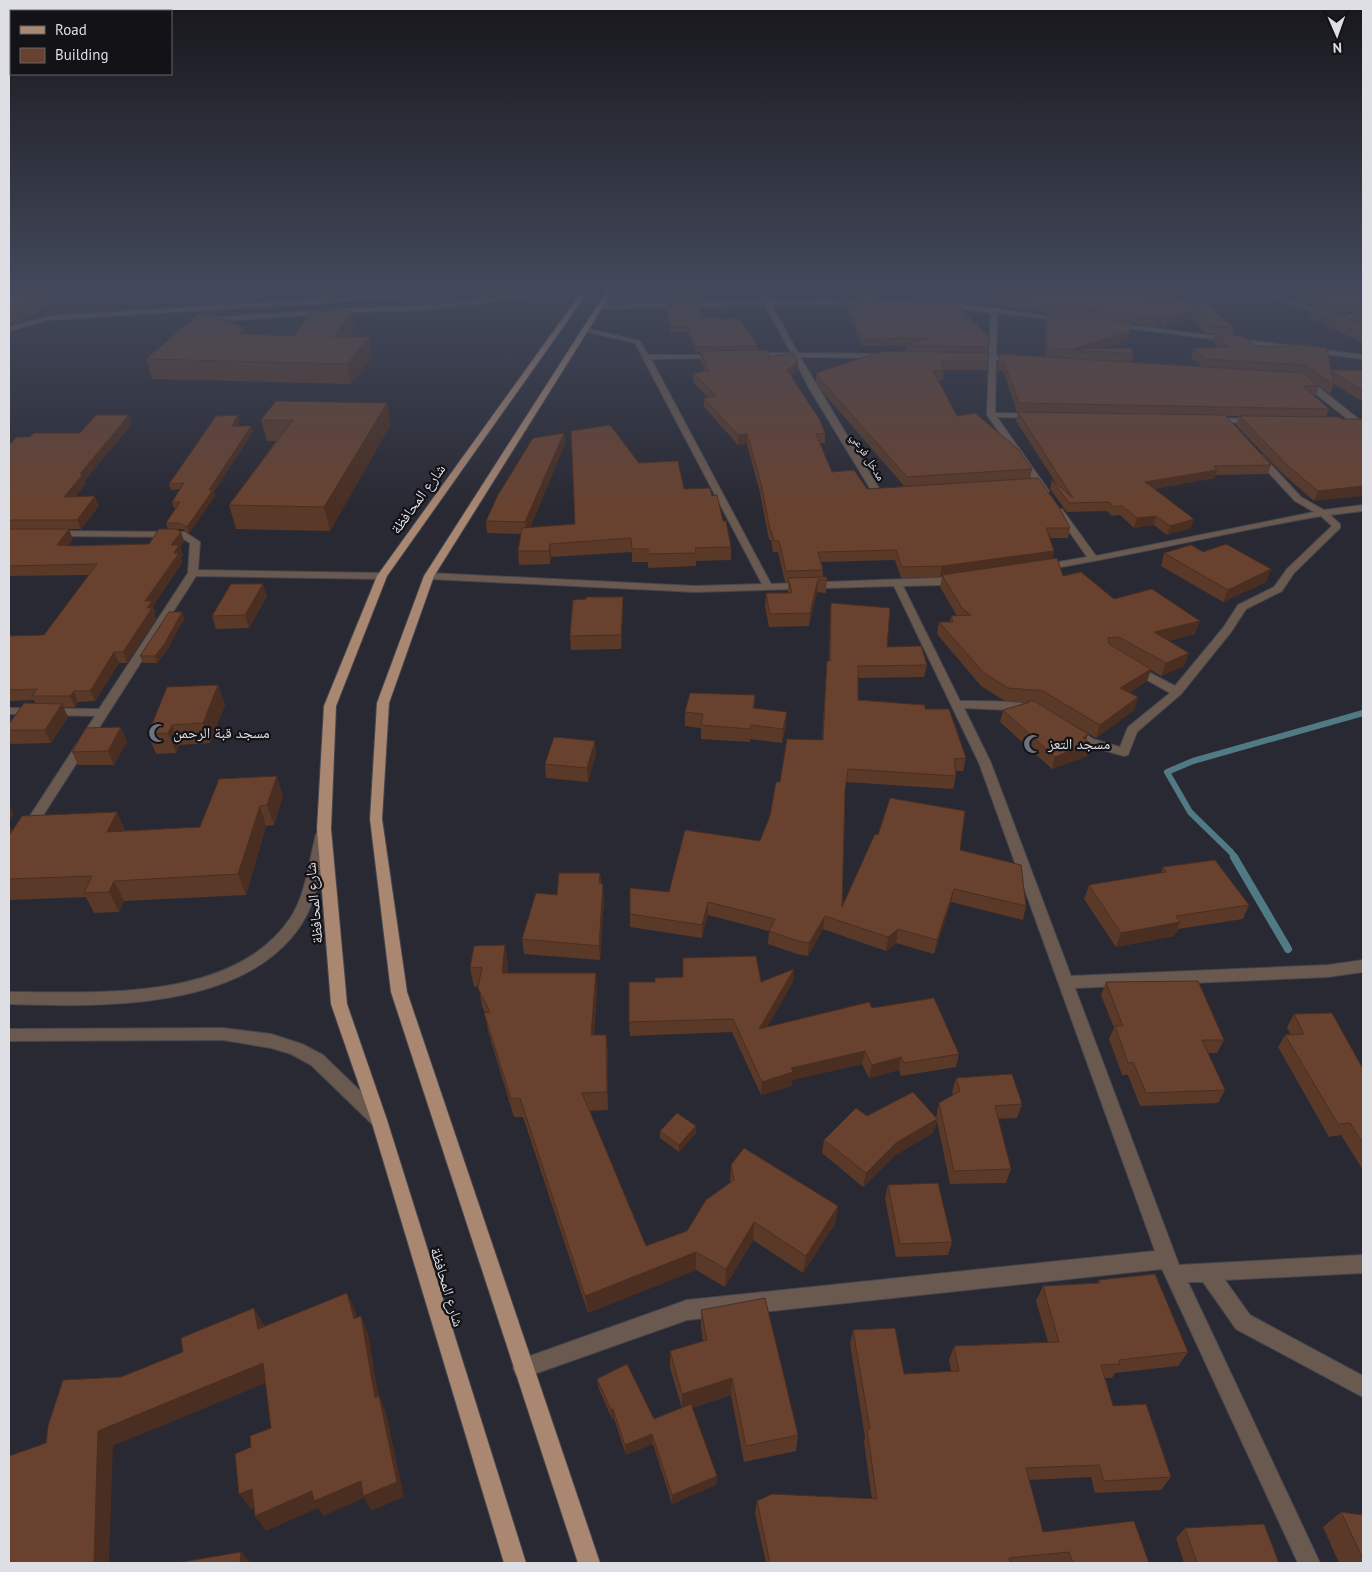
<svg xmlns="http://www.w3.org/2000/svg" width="1372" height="1572" font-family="'PT Sans','Noto Naskh Arabic',sans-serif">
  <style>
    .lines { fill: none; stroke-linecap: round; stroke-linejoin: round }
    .stream-far1 { stroke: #517b84; stroke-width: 6 }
    .stream { stroke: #517b84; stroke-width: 8 }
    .minor-casing { stroke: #46464f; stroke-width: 2 }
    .major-casing { stroke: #46464f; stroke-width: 2 }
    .minor { fill: #6a594e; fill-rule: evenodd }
    .major { fill: #a98771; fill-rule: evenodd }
    .wall { fill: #5a3928; fill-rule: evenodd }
    .shaded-wall { fill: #4a2e21 }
    .building { fill: #69422f; stroke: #4a2e21 }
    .labels { text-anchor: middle; stroke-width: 4.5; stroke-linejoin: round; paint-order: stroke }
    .far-street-label { font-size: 12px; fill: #dedee5; stroke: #121217 }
    .street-label { font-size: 15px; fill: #dedee5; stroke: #121217 }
    .poi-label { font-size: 15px; fill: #dedee5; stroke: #121217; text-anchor: start }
  </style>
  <rect width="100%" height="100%" fill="#292933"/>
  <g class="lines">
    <path class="stream-far1" d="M1235 858 1231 852 1190 812 1167 772 1193 761 1363 713"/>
    <path class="stream" d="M1234 857 1288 949"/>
    <g class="minor-casing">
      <path id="minor" d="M427 289H446L383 299 49 320 9 331V327L49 316 383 295Z
        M533 289H539L531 297 424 310 359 312 205 322 202 320 205 318 359 308 424 306 529 293Z
        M763 289H769L771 301 860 299 863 301 860 303 772 305 798 353 886 354 890 356 886 358 800 357 880 490 892 491V495H874L809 388 793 357H751L747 355 751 353H791L765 305 600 309 597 307 600 305 764 301Z
        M837 289H847L882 301 877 302Z
        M1245 289H1255L1331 315 1326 316Z
        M942 303 994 308 1065 319 1062 321 997 313 996 356 1016 357 1020 359 1016 361 996 360 995 413 1033 414 1037 416 1033 418 997 417 1049 491 1048 493H1042L987 415 989 360 973 359 969 357 973 355 989 356 991 313 940 306 939 305Z
        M1363 313V317L1335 320 1332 318Z
        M1114 323 1363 355V359L1112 326 1111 325Z
        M585 328 640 341 648 355H718L720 356 716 358 651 359 771 584 960 577V581L940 585 903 586 960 701C974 701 1030 700 1038 708L1032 711 964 708 991 763 1071 976 1328 965 1363 960V972L1328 977 1075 988 1179 1265 1363 1255V1273L1225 1280 1250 1315 1363 1376V1397L1236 1329 1203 1282H1188L1320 1563H1298L1162 1269 687 1320 523 1378 516 1375 513 1368 516 1361 687 1300 1155 1251 979 763 894 586 695 592 429 579 424 576 429 573 695 586 762 584 635 343 583 331V329Z
        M1301 378H1307L1361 421V425H1355L1301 382Z
        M1210 418 1253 419 1257 421 1253 423 1213 422 1209 420Z
        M1256 455H1262L1301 497 1324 510 1363 505V511L1330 515 1340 524V528L1294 573 1282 591 1246 609 1231 632 1181 694 1137 732 1128 755 1124 756 1085 745 1069 734 1067 731 1069 728H1077L1093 739 1120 747 1128 727 1170 693 1131 671 1129 669 1131 667H1139L1175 686 1223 628 1238 605 1274 587 1287 569 1332 526 1321 516C1228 532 1136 555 1044 570L1039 567 1041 565 1087 557 1055 511 1056 509H1062L1096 556 1314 512 1295 501 1256 459Z
        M54 531 185 532 200 542 198 570 382 573 387 576 382 579 196 576 14 861 9 863V848L95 716 9 714V708L99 709 188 573 190 543 180 537 51 536V532Z
        M323 829 328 831 330 834C322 863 318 899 301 925 244 1011 101 1007 9 1004V992C98 992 235 1002 291 917 306 894 309 861 316 834L318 831Z
        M223 1028 271 1034 302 1044 323 1055 384 1114 386 1119 384 1124 378 1126 372 1124 311 1065 291 1054 271 1048 223 1040 9 1041V1029Z"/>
    </g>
    <g class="major-casing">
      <path id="major" d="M584 289H590L387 576 336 706 331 829 347 1004 387 1120 526 1563H504L371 1120 331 1004 317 829 324 706 377 576Z
        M608 289H614L434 576 389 703 382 819 407 992 600 1563H578L391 992 370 819 377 703 424 576Z"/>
    </g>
    <use href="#minor" class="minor"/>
    <use href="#major" class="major"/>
  </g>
  <path class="wall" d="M9 289 45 293 50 307 18 323 9 322Z
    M633 289H698V301L665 302V298H633Z
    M988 289H1181L1159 295 1234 328 1232 335 1256 347 1292 346V344L1331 370H1363V402L1334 384 1330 394 1319 386 1316 395H1313L1329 409 1326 417 1342 419H1363L1314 501 1283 474 1236 425 1239 416H1225L1271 465 1268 474 1215 475 1214 478 1154 489 1191 528 1167 535 1154 525 1134 528 1120 515 1112 516 1107 511 1067 512 1050 489 1052 480 1056 483 1016 421 1018 412 1162 414 1017 412 1003 370H998V362L999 354 1045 357 1046 320 1047 312 995 305 996 291ZM1191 319 1205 333 1215 334 1213 342 1218 347 1194 348 1191 357 1202 367 1132 362 1134 354 1100 349 1128 340 1131 323 1154 327 1159 325 1164 328Z
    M1272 289H1363V343L1308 317 1311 310 1352 319 1354 312 1339 314Z
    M845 299 988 347 987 353 988 361 987 370H944L943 380H938L957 416 1032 469 1030 479 1070 528 1068 538H1050L1054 551 1052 559 1063 576 1114 599 1195 634 1168 641 1184 666 1161 676 1151 670 1147 681 1129 693 1138 697 1134 710 1096 738 1042 706 1088 734 1086 740 1090 743 1087 756 1052 769 1000 722 1003 710 1026 703 1005 701 981 686 937 634 939 622H950L951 616H957L940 587 942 577 901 578 895 560 821 562 823 570V577L827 580 826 593 817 592 809 626 769 627 765 606 766 593H788V582H785L778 552H773L771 540H769L760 493 747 444 738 445 704 407V398L708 397 693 382V373L705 372 700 360V352H696L688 332H671L666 309V304L701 318 719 319 757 346V350L769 357 798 371 791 376 825 433V443H820L832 472 867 489 905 487 820 389 816 382V373L906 351V345H907L862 346 845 305Z
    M352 311 355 329 350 337 372 357 351 384 152 379 146 359 244 328 246 334 294 336Z
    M276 401 391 424 330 531 236 529 229 505 276 441H267L261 420Z
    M238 415 239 421 237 426H251L253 431 214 492 215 496 189 533 182 529H168L166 523 176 508H174L172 502 180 489 171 490 169 484Z
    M132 424 85 480 86 483 75 497 99 506 81 529H9L73 539 68 546 149 544 184 541 180 547 183 555 181 558 182 563 153 606 155 612 154 613 156 619 127 663H119L95 701 78 702 75 707H63L68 717 51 743 11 744 9 740V724L35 703 34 700 9 701V636L44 635 89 575 9 576V443H11L30 437 80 433Z
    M564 433 565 444 530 528 575 524 639 463 684 489 712 496 723 521 731 547V560L696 561V566L648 568V562H632V552L551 557 550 564 519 565 518 551 521 534 487 533 486 521Z
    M1203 552 1271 569 1266 582 1223 602 1161 566 1164 553Z
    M267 596 249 628 216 629 212 616Z
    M623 597V609L621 649 571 650 570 636Z
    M831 603 887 647 927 665 924 677 858 678V700L925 709 966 758 963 771H955L956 776 953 789 846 782 845 790 842 907 960 850 1026 906 1023 920 951 902 934 954 896 943 886 951 823 929 808 956 797 954 768 944 769 931 708 915 702 938 630 927V914L760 841 770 816 780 782 822 740 826 674 827 661H829L830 615Z
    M182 612 184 619 167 650 157 663H143L140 656Z
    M218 685 225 705 210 743 179 745 176 753 156 754 148 734Z
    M755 695 754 708 786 726 782 743 750 739V742L701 739V728L685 726V712Z
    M127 741 114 765H78L72 752Z
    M596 754 588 782 546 778 545 764Z
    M283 796 274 825 266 826 246 895 124 901 119 912 94 913 86 897 9 900V825L12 831 117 812 125 831 200 827Z
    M1163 867 1249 905 1243 919 1178 929 1174 936 1116 947 1084 899 1089 885 1161 873Z
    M600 873 601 883 604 898 600 960 524 954 522 939 557 895Z
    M505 945 508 964 507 973H596L597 992 594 1035H606L608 1054V1110L590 1111 646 1246 687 1231 730 1183 731 1165 838 1206 835 1224 803 1273 753 1240 725 1287 696 1270 588 1313 523 1117H514L488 1031 485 1012 482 1007 479 986 474 987 470 968Z
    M794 969 793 982 767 1027 872 1008 959 1054 956 1067 901 1076 899 1070 869 1078 862 1064 792 1080V1086L761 1095 732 1032 630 1036 629 1022 761 982Z
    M1106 982 1224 1040 1217 1053H1208L1225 1090 1218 1103 1140 1106 1128 1075H1122L1109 1039 1114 1028 1101 995Z
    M1294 1014 1357 1059 1363 1069V1170L1341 1135 1329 1137 1278 1047 1285 1035 1290 1034 1287 1027Z
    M956 1078 1022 1104 1017 1118 998 1119 1011 1169 1006 1183 950 1184 937 1121 933 1133 894 1156 863 1187 822 1153 824 1140 867 1116 936 1118 939 1103 953 1095 952 1092Z
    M660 1131 696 1133 679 1152 660 1138Z
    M888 1185 952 1242 948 1255 896 1257 885 1198Z
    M1099 1280 1188 1352 1178 1366 1115 1373 1112 1378H1105L1113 1406 1171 1477 1161 1490 1095 1493 1091 1477 1029 1480 1043 1532 1149 1563H766L755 1513 757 1501 872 1499 864 1442 865 1437 850 1344 853 1330 904 1374 951 1371 949 1360 954 1346 1048 1342 1036 1301 1043 1286 1097 1283Z
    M701 1310 798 1435 796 1451 744 1462 731 1395 692 1408 717 1476 716 1485 672 1504 653 1444 626 1455 614 1418 612 1419 599 1389 597 1379 654 1419 682 1408 670 1368V1351L703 1341 701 1328Z
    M1341 1512 1363 1515V1563H1339L1323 1527Z
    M1185 1528 1279 1563H1184L1176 1538Z"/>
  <path class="shaded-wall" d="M1154 289H1181L1157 295 1153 293 1152 297 1145 299 1146 291Z
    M45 293 50 307 18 323 13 308Z
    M1363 304V312L1339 314 1342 306Z
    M352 311 355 329 337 356 333 337Z
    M1194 311 1191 319 1164 328 1166 320Z
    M1161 317 1159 325 1154 327 1157 319Z
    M244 328 249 347 240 334Z
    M1130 331 1128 340 1092 351 1073 349Z
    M369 337 372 357 351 384 347 364Z
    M798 362V371L787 379V370Z
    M387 403 391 424 330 531 324 507Z
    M129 415 132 424 85 480 86 483 68 506 64 497 80 474Z
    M238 415 239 421 233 432 232 426Z
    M251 426 253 431 214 492 215 496 189 533 187 527 209 490Z
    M564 433 565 444 527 535 525 522Z
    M747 434V444L738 445V435Z
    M1217 470 1214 478 1142 491 1145 482Z
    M1363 486V496L1314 501 1318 491Z
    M95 496 99 506 81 529 77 520Z
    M1156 516 1154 525 1134 528 1137 518Z
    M1194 519 1191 528 1167 535 1170 526Z
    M69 529 73 539 61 555 57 545Z
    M181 532 184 541 180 547 183 555 181 558 182 563 153 606 155 612 154 613 156 619 127 663 123 652 171 545Z
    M550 544 551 557 550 564 549 551Z
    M1054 551 1051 561 942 575V577H940L942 566Z
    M1271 569 1266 582 1223 602 1228 590Z
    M818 579 817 592 809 626 810 613Z
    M263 584 267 596 249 628 245 615Z
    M623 597V609L621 649V635Z
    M182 612 184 619 167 650 157 663 155 656Z
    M1200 621 1195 634 1150 645 1154 632Z
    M114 652 119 663 95 701 90 691Z
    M1189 653 1184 666 1161 676 1166 663Z
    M1151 669 1147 681 1116 701 1120 688Z
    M218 685 225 705 210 743 203 723Z
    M74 691 78 702 75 707 70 696Z
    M1138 697 1134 710 1096 738 1100 725Z
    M62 704 68 717 51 743 45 730Z
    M787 712 786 726 782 743 783 729Z
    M172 725 179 745 176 753 168 733Z
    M121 727 127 741 114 765 108 751Z
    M1088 734 1084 746 1090 743 1087 756 1052 769 1055 757Z
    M595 741 596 754 588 782 587 768Z
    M277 776 283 796 274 825 267 805Z
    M9 804 14 814 9 821Z
    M260 806 266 826 246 895 238 874Z
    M117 812 125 832H107Z
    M9 825 14 836 9 845Z
    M114 881 124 901 119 912 109 892Z
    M603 884 604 898 600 960 599 946Z
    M954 889 951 902 934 954 937 940Z
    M708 902V915L702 938V925Z
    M825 916 823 929 808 956 809 943Z
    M1180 922 1174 936 1116 947 1121 933Z
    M898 929 896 943 886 951 888 937Z
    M505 945 508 964 505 992 502 973Z
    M794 969 793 982 758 1043 759 1029Z
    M596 973 597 992 593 1054 591 1035Z
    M606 1035 608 1054V1110L607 1092Z
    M865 1051 862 1064 792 1080V1086L761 1095 762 1082 791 1068Z
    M901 1057 899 1070 869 1078 872 1065Z
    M937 1119 933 1133 894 1156 863 1187 866 1173 897 1142Z
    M696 1126V1133L679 1152V1145Z
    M838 1206 835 1224 803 1273 806 1256Z
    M754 1222 753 1240 725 1287 726 1269Z
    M696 1252V1270L588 1313 585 1296Z
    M347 1293 355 1310 361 1336 354 1319Z
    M254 1308 264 1325 268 1347 258 1329Z
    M361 1316 368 1334 382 1414 375 1398Z
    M263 1363 273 1380 113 1446 109 1563H91L98 1431Z
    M732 1378 731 1395 682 1411V1394Z
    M379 1396 386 1412 404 1497 371 1511 364 1498 323 1516 318 1508 266 1531 255 1516 312 1491 361 1481Z
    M613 1409 614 1418 612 1419 611 1410Z
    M652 1434 653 1444 626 1455 625 1445Z
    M717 1476 716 1485 672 1504V1495Z
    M252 1489 263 1504 251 1509 239 1494Z
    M241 1552 251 1563H240Z"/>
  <path class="building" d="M9 289H10L45 293 13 308H9Z
    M633 289H697L698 292 665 293V290H633Z
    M997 289H1121L1157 302 1163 301 1165 299 1153 293 1195 305 1201 299 1234 328 1207 325 1194 311 1166 320 1161 317 1157 319 996 297Z
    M1141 289H1154L1146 291Z
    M1295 289H1363V304L1342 306Z
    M845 299 954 302 989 337 988 347 906 345 929 338 862 339Z
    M666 304H699L701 318 718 317 719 319 740 318 757 346 696 347 688 327H671Z
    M1324 309 1363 324V334L1311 310Z
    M314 310 352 311 333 337H369L347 364 146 359 200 313H206L244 328 240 334 294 336Z
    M1363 311V316L1354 312Z
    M1047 312 1131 322 1130 323V331L1073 349 1131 348 1134 354 1047 348Z
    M1215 333 1245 337 1256 347 1292 346V344L1327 348 1331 370H1363V391L1331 371 1334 385 1306 365 1205 359 1194 348 1229 347Z
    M767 350 769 357 794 353 798 362 787 370 820 420 825 433 816 434 832 472 854 470 867 489 1038 478 1059 507 1070 528H1046L1054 551 942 566 902 567 896 550 823 552H818L823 570 786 571 779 541H774L771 530H770L761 483 747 434 738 435 704 398 716 396 693 373 709 371 700 351Z
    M884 351 989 353 988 361H941L944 371H933L957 416 975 413 1018 449 1032 469 907 477 821 380 816 373Z
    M999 354 1303 373 1319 386H1303L1329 409 1019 403 1004 362H999Z
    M276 401 387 403 324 507 229 505 293 420H261Z
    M1018 412 1225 415 1271 465 1214 466 1217 470 1145 482 1194 519 1170 526 1156 516 1137 518 1122 506 1114 507 1109 502 1069 503 1052 480 1073 498Z
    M96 415H129L80 474H83L64 497 95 496 77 520H9V443H11L17 437H30L34 433H80Z
    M238 415 232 426H251L209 490H213L187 527 180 523H166L180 502H172L184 483 169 484 216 416Z
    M1240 416 1339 417 1342 419H1363V486L1318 491 1286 464Z
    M610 425 639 463 678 461 684 489 710 488 712 496 717 495 723 521H726L731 547 695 548 696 553 648 554V549H632L631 538 550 544 549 551H518L522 528 575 524 571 431Z
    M564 433 525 522 486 521 498 495 533 438Z
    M9 529H69L57 545 73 546 149 544 159 529H176L181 532 171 545H179L174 553H179L145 601H152L147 608H152L123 652H114L90 691H74L70 696H32L37 689 9 690V636L44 635 97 564 9 566Z
    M1226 544 1271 569 1228 590 1164 553 1191 545 1203 552Z
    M1057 558 1063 576 1081 572 1114 599 1152 589 1200 621 1154 632 1189 653 1166 663 1119 637 1108 638 1109 644 1151 669 1120 688 1138 697 1100 725 1043 691 1008 688 984 673 939 622H953L951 616 971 615 962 608 942 575Z
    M826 577 827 580 818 579 810 613 770 614 766 593H792L788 578Z
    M231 584H263L245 615 212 616Z
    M586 597H623L621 635 570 636 573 600 586 599Z
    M831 603 890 608 887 647 921 646 927 665 858 666V700L925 705V709H949L966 758 954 759 956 776 848 769 845 790 842 907 875 834 878 835 890 798 965 811 960 850 1021 865 1026 906 954 889 937 940 898 929 888 937 825 916 809 943 798 941 769 931 775 919 708 902 702 925 630 914V888L669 892 685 830 760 841 770 816 776 782H780L787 739 823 740 827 661H830Z
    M169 612H182L165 643 155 656H140Z
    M218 685 203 723 172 725 168 733 148 734 167 687Z
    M690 693 755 695 753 708 787 712 783 729 751 725 750 729 701 725 703 714 685 712Z
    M1028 701H1034L1088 734 1083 738 1090 743 1055 757 1003 710 1030 702Z
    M24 703 62 704 45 730H9V724Z
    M121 727 108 751 72 752 86 728Z
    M554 737 595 741 587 768 545 764Z
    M277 776 267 805 260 806 238 874 114 881 109 892 84 893 92 876 9 879V836L22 816 117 812 107 832 200 827 219 779Z
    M1215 860 1249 905 1176 916 1180 922 1121 933 1089 885 1166 872 1163 867Z
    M559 873H600L599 883 603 884 599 946 522 939 536 893 557 895Z
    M505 945 502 973H596L591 1035H606L607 1092 582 1093 646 1246 687 1231 706 1200 734 1180 731 1165 744 1148 838 1206 806 1256 754 1222 726 1269 696 1252 585 1296 520 1098 511 1099 484 1013 490 1012 478 988 482 967 470 968 474 946Z
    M756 956 761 982 794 969 759 1029 869 1002 872 1008 934 998 959 1054 904 1063 901 1057 872 1065 865 1051 791 1068 793 1072 762 1082 733 1019 629 1022V982H655V978L683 977V958Z
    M1198 981 1224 1040H1202L1225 1090 1146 1093 1133 1062 1128 1063 1115 1026H1123L1106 982Z
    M1332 1013 1363 1069V1143L1350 1123 1338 1124 1285 1035 1304 1034 1294 1014Z
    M1012 1074 1022 1104 995 1106 1011 1169 954 1171 939 1103 960 1091 956 1078Z
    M913 1092 937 1119 897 1142 866 1173 824 1140 856 1108 867 1116Z
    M677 1113 696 1126 679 1145 660 1131Z
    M938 1183 952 1242 900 1244 888 1185Z
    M1155 1274 1188 1352 1119 1360 1120 1364 1101 1365 1113 1406 1146 1404 1171 1477 1104 1481 1099 1465 1026 1468 1043 1532 1134 1521 1149 1563H1073L1069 1552 1009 1558 1011 1563H770L757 1501 772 1494 877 1499 867 1429H870L853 1330 895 1328 904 1374 959 1371 954 1346 1059 1342 1043 1286 1100 1283 1099 1280Z
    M347 1293 354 1319 361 1316 375 1398 379 1396 397 1482 363 1496 361 1481 314 1501 312 1491 255 1516 252 1489 239 1494 235 1454 251 1447 250 1436 271 1428 263 1363 98 1431 94 1562 91 1563H9V1456L46 1443 48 1426 63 1380 121 1377 183 1352 181 1338 254 1308 258 1329Z
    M765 1298 798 1435 746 1446 732 1378 682 1394 670 1351 707 1340 701 1310Z
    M627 1364 654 1419 691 1404 717 1476 672 1495 652 1434 625 1445 613 1409 611 1410 597 1379Z
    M1341 1512 1363 1515V1559Z
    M1264 1524 1279 1563H1197L1185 1528Z
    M241 1552 240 1563H176Z"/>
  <linearGradient id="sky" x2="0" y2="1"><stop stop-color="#17171c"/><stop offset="0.57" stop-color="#43495b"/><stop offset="1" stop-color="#43495b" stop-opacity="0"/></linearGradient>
  <rect width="1372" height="509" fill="url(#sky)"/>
  <defs>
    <g id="mosque-bare" transform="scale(1.5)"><path d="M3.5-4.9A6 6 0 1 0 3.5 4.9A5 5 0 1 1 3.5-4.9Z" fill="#6b7280" stroke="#121217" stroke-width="2.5" paint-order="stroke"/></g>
  </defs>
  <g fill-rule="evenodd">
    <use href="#mosque-bare" x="158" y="733"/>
    <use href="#mosque-bare" x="1033" y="744"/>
  </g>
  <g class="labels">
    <g class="far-street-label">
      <text transform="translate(868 457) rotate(58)" y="4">مدخل فرعي</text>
    </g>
    <g class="street-label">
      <text transform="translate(418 499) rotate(-54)" y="5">شارع المحافظة</text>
      <text transform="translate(314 903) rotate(-95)" y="5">شارع المحافظة</text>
      <text transform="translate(447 1287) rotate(73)" y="5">شارع المحافظة</text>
    </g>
    <g class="poi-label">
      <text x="173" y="738">مسجد قبة الرحمن</text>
      <text x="1048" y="749">مسجد التعز</text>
    </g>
  </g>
  <rect width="1372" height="1572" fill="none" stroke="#dedee5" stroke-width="20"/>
  <rect x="10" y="10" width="162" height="65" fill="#121217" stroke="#646469"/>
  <rect x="20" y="26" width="25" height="8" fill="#a98771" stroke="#646469"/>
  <text x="55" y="35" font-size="15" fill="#dedee5">Road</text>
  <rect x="20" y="48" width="25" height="15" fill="#69422f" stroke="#646469"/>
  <text x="55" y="60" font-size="15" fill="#dedee5">Building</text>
  <g transform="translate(1337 35) rotate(178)" stroke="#121217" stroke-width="4" paint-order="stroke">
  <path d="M0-4L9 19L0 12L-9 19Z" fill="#dedee5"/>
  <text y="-8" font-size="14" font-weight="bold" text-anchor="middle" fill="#dedee5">N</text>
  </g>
</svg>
